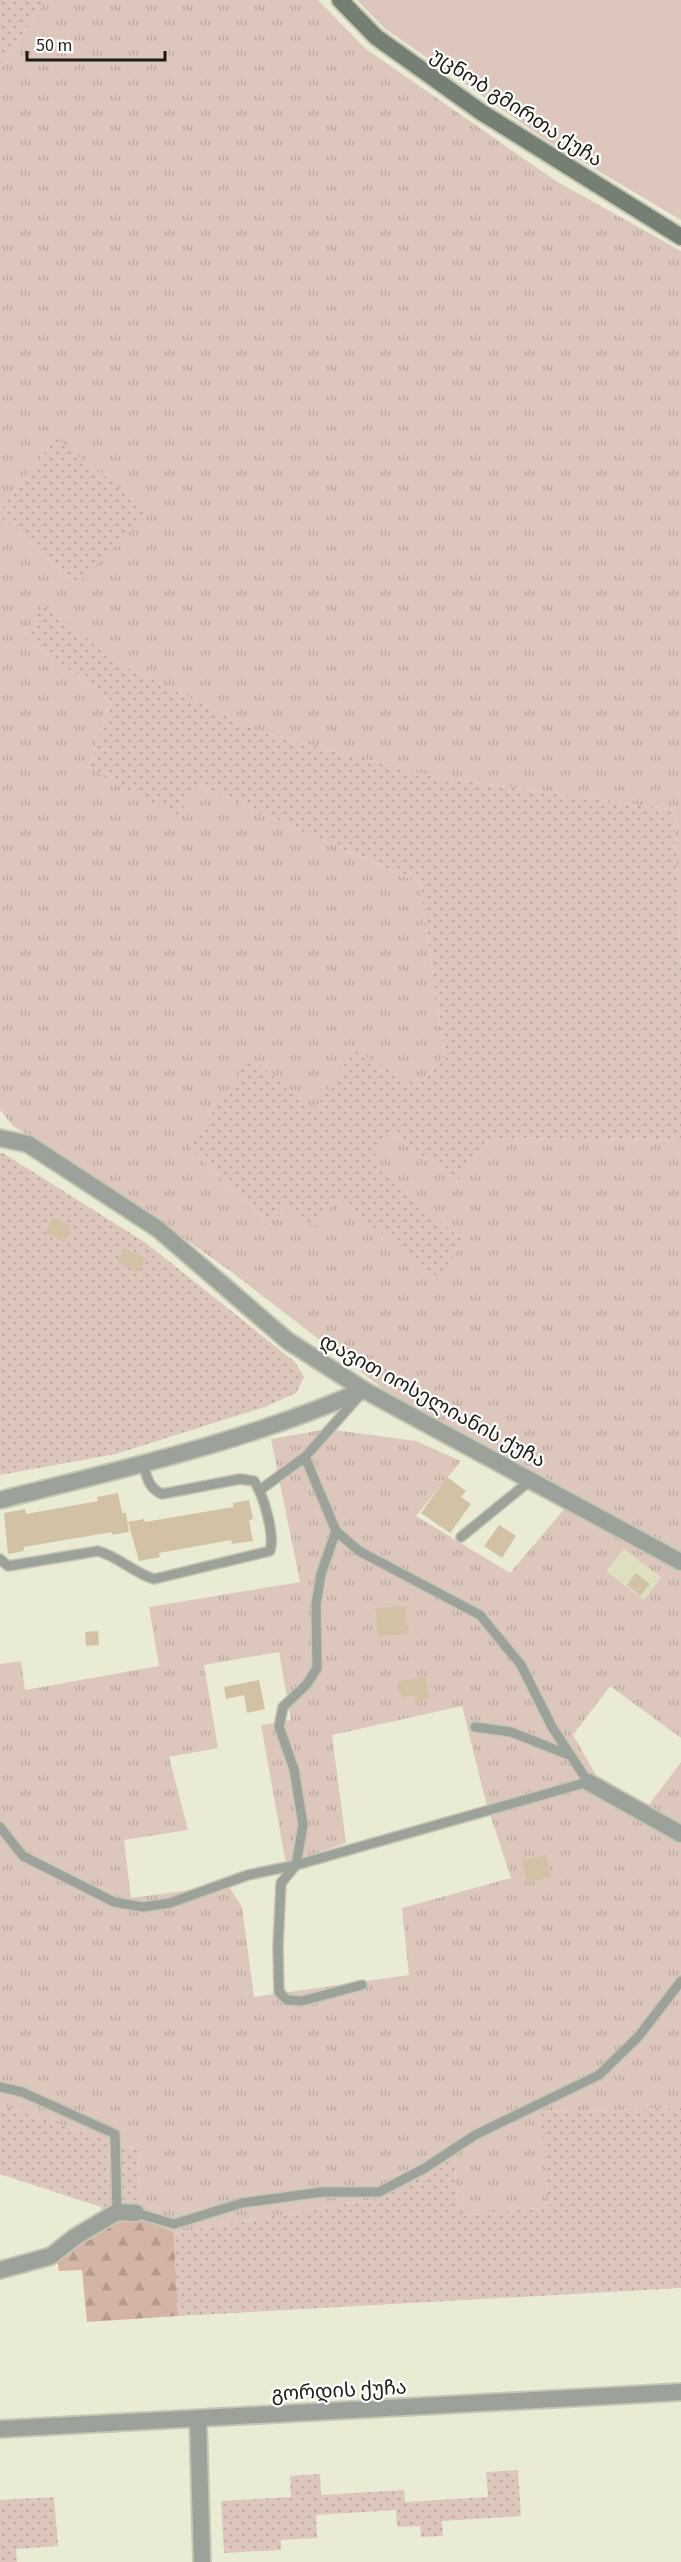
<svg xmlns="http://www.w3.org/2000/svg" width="681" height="2562" font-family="'Source Sans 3','Noto Sans Georgian',sans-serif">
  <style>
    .built { fill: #dedfc1 }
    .grass { fill: url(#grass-tufts); fill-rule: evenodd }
    .forest { fill: url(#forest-firs) }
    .park { fill: #ddc7bd }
    .garden { fill: url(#garden-dots) }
    .building { fill: #d3c1a6 }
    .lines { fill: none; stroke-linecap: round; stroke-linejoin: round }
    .service-casing { stroke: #c5c6b2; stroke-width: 12 }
    .minor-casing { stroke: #c5c6b2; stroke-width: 20 }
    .secondary-casing { stroke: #c5c6b2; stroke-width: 20 }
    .service { stroke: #9ca19a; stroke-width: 9 }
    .minor { stroke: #9ca19a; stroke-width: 16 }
    .secondary { stroke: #767f74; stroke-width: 16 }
    .labels { text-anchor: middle; stroke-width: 4.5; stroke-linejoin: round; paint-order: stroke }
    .street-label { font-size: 20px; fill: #1d1d15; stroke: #fff }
  </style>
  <defs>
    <pattern id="grass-tufts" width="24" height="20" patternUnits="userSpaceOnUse" patternTransform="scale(1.5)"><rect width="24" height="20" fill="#ddc7bd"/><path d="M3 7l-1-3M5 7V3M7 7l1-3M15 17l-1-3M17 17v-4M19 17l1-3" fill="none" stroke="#bdaaa2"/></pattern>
    <pattern id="forest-firs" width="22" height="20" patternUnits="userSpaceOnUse" patternTransform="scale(1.5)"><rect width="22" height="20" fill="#d3b4a5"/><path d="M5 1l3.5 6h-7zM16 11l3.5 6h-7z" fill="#b59a8d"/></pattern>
    <pattern id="garden-dots" width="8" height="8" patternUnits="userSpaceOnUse" patternTransform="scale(1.5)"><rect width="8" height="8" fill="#ddc7bd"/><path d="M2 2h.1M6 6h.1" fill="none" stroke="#bdaaa2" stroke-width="1.8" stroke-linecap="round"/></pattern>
  </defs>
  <rect width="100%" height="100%" fill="#eaebd5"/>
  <path class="built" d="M624 1549 661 1578 643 1601 606 1571Z"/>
  <path class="grass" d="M46 0H318L366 49 556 181 681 251V968L674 810 435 777 259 732 122 665 43 606 24 636 111 702 88 768 198 785 420 883 444 1057 418 1086 313 1111 188 1148 271 1225 285 1207 338 1199 465 1242 370 1162 390 1133 458 1181 490 1138 681 1140V1551L470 1436 417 1413 391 1395 233 1273 120 1193 13 1126 0 1110V517L77 584 56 438 0 510V67Z
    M327 1429 416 1441 461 1461 416 1516 510 1573 565 1508 681 1571V1738L610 1686 573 1735 596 1775 644 1811 681 1762V2108L542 2112 549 2207 459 2215 454 2157 375 2199 174 2233 141 2216 138 2150 0 2105V1664L21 1661 25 1690 159 1666 149 1607 300 1582 271 1439ZM624 1549 661 1578 644 1600 606 1571ZM279 1652 291 1720 261 1725 286 1864 346 1843 332 1735 462 1706 486 1802 511 1878 402 1908 409 1975 254 1997 242 1907 228 1885 131 1898 124 1840 188 1830 169 1757 218 1748 204 1665Z"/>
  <path class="forest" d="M141 2216 174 2233 178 2316 87 2322 82 2270 59 2271 57 2259 110 2220Z"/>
  <path class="park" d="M357 0H681V220L546 140 384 28Z"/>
  <path class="garden" d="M0 0H46L0 67Z
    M56 438 150 512 77 584 0 517V510Z
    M43 605 122 665 259 732 435 777 674 810 681 968V1140L490 1138 458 1181 390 1133 371 1162 465 1242 437 1277 338 1199 315 1228 285 1207 271 1225 188 1148 251 1057 313 1111 354 1050 418 1086 444 1057 420 883 198 785 177 816 88 768 111 702 24 636Z
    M0 1153H3L146 1243 295 1362 304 1377 296 1393 265 1407 116 1454 0 1475Z
    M0 2105 138 2150 141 2216 110 2220 102 2225 101 2207 0 2174Z
    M681 2108V2288L178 2316 174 2233 375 2199 454 2157 459 2215 549 2207 541 2112Z
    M518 2470 521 2516 442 2521 443 2536 421 2537 420 2526 397 2527 396 2510 316 2515 317 2538 281 2540V2550L224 2553 221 2501 291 2497 290 2476 320 2474 321 2495 404 2490 405 2502 488 2497 486 2472Z
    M54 2497 58 2546 16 2549 17 2562H0V2500Z"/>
  <path class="building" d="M53 1217 72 1227 64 1242 45 1233Z
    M124 1248 146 1259 138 1273 117 1262Z
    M447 1477 466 1491 461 1497 471 1504 450 1533 421 1513Z
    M118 1493 122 1513H126L129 1532 112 1535V1532L24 1547V1551L8 1554 4 1513 25 1509 26 1514 98 1501 97 1497Z
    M249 1500 253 1519 249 1520 253 1541 232 1544 231 1540 159 1553 160 1557 139 1561 128 1522 144 1519 145 1522 233 1507V1503Z
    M499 1525 516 1536 502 1558 484 1546Z
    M636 1573 650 1584 640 1596 627 1585Z
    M405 1606 408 1634 378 1636 375 1608Z
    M98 1631 99 1645 86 1646 85 1632Z
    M425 1676 429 1698 415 1701 414 1695 402 1698 398 1682Z
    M259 1680 265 1709 247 1713 244 1695 226 1699 224 1687Z
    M546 1855 551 1877 527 1882 522 1860Z"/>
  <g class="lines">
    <g class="service-casing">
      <path id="service" d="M359 1396 305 1457 336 1531 321 1574 316 1604 317 1668 307 1684 283 1707 279 1727 294 1769 303 1825 296 1865 281 1883 278 1946 279 1992 287 2000 302 2001 362 1985
        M260 1490 305 1457
        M461 1537 531 1480
        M0 1559 8 1566 98 1551C119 1557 134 1573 154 1579L270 1551C275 1535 264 1496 254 1481L240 1479 162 1494C148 1488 147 1477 143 1463
        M475 1727 511 1732 569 1755
        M0 1827 23 1856 114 1902 143 1907 170 1903 248 1875 296 1865 588 1782 552 1727 521 1665 480 1615 359 1551 336 1531
        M0 2087 22 2092 115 2134 117 2212
        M136 2213 174 2224 242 2203 322 2192H379L425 2168 475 2135 599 2075 638 2037 681 1981"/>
    </g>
    <g class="minor-casing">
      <path id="minor" d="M0 1138 28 1144 158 1229 288 1341 364 1390 681 1562
        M0 1500C122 1469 248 1441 364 1390
        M588 1782 681 1834
        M0 2270 51 2256 75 2237 117 2212 136 2213
        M198 2419 202 2562
        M0 2429 681 2392"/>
    </g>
    <g class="secondary-casing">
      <path id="secondary" d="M340 0 376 37 481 112 681 237"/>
    </g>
    <use href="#service" class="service"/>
    <use href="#minor" class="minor"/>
    <use href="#secondary" class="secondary"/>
  </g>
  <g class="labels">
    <g class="street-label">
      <text transform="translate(517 107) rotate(33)" y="7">უცნობ გმირთა ქუჩა</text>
      <text transform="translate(433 1400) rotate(29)" y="7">დავით იოსელიანის ქუჩა</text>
      <text transform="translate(339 2390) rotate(-3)" y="7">გორდის ქუჩა</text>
    </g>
  </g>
  <path d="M27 51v9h138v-9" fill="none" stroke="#1d1d15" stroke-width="3"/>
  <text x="36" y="51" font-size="18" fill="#1d1d15" stroke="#ffffff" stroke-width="4.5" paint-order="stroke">50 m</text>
</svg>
